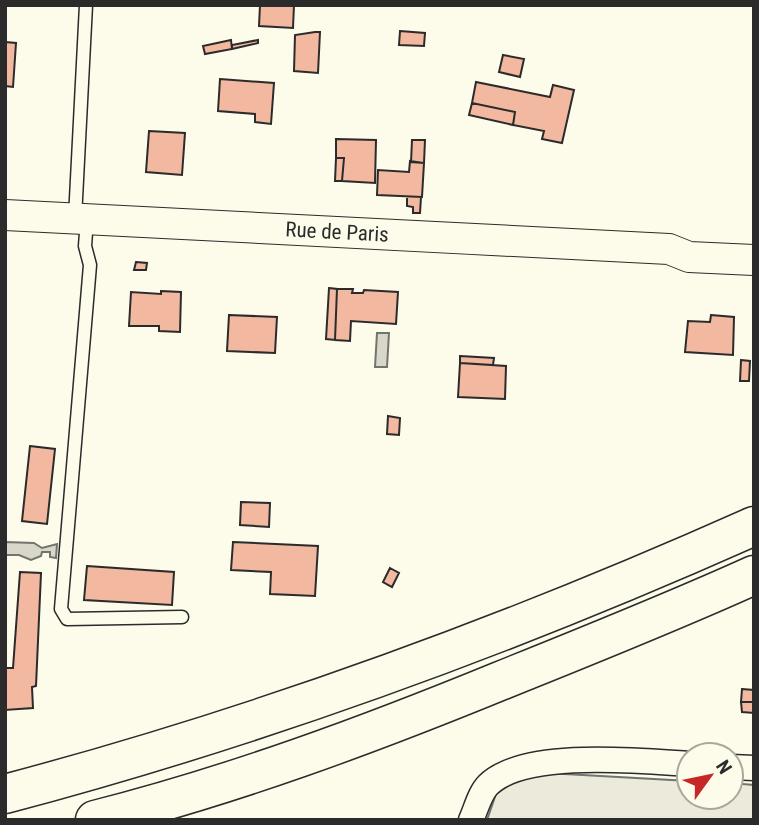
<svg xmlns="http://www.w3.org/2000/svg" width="759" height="825" font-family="'Roboto Condensed',sans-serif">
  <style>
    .green { fill: #ecebdb; stroke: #74746e; stroke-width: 2 }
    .water { fill: #d8d7c9; stroke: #74746e; stroke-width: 2 }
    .building { fill: #f2b8a0; stroke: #2b2b2b; stroke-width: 2 }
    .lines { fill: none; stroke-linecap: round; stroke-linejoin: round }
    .service-casing { stroke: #2b2b2b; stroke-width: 15 }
    .minor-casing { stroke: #2b2b2b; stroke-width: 27 }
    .tertiary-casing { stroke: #2b2b2b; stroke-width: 32 }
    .trunk-casing { stroke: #2b2b2b; stroke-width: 41 }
    .service { stroke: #fdfbea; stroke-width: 12 }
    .minor { stroke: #fdfbea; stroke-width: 24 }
    .tertiary { stroke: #fdfbea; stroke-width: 30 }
    .trunk { stroke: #fdfbea; stroke-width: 38 }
    .labels { text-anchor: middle; stroke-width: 5; stroke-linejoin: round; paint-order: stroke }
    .street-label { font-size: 21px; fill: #2b2b2b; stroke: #fdfbea }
  </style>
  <rect width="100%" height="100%" fill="#fdfbea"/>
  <path class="green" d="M529 772 689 781V797H731V783L754 785V820H487L496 794Z"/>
  <path class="water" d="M377 333H389L387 367H375Z
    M5 542 34 543 42 548 57 544 56 558 50 557V552H42L41 556 31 560 19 555H5Z"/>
  <path class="building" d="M260 5H294L293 28 259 26Z
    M400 31 425 33 424 46 399 45Z
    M315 32H320L318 73 294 71 295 35Z
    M231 40 232 49 205 54 203 46Z
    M258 40V43L232 49V45Z
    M5 42 16 43 13 87 5 86Z
    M503 55 524 59 520 77 499 72Z
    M220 79 274 83 271 124 255 122V114L218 111Z
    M476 82 550 97 553 85 574 90 562 143 542 139 544 131 513 125 515 112 472 103Z
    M472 103 515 112 513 125 469 115Z
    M149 131 185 133 182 175 146 172Z
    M336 139 376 140 375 183 342 181 344 158H336Z
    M412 140H425L424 163 411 162Z
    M336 158H344L342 181H335Z
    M410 161 424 163 422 197 377 195 378 170 409 172Z
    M407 197H421L420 213H413V207L407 206Z
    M136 262 147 263 146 270H134Z
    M329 288 337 289 335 340 326 339Z
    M337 289H353L352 293H363L364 290 398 292 396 324 351 321 350 341 335 340Z
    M161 291 181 292 180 332 159 331V326H129L131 292 161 294Z
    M229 315 277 317 275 353 227 351Z
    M711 315 734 317 733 355 685 352 688 321 710 322Z
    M460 356 494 358 493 365 460 363Z
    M741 360 750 361 749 381H740Z
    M460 363 506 366 505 399 458 397Z
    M388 416 400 418 399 435 387 434Z
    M30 446 55 449 47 524 22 521Z
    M241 502 270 503 269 527 240 525Z
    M233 542 318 546 315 596 270 594 271 572 231 570Z
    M87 566 174 572 172 605 84 600Z
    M390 568 399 573 392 587 383 582Z
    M20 572 41 573 36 686 32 687 33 708 5 710V668H13Z
    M742 689 754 690V702H741Z
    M741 702H754V713L742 712Z"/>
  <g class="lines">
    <g class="service-casing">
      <path id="service" d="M75 218 86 5
        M87 219 85 246 90 265 61 609 67 619 182 617"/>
    </g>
    <g class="minor-casing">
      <path id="minor" d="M731 767 754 768
        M471 820C476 809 480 793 488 785 524 749 641 761 689 764"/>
    </g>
    <g class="tertiary-casing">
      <path id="tertiary" d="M5 215 669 249 689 257 754 260"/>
    </g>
    <g class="trunk-casing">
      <path id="trunk" d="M5 794C262 726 512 634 754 526
        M95 820C233 785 368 735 500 681 585 647 670 613 754 575"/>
    </g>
    <use href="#service" class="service"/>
    <use href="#minor" class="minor"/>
    <use href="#tertiary" class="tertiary"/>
    <use href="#trunk" class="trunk"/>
  </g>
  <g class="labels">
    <g class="street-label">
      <text transform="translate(337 232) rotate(3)" y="7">Rue de Paris</text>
    </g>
  </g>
  <rect width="759" height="825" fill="none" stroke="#2b2b2b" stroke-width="14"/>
  <g transform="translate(710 776) rotate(57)"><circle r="33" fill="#fdfbea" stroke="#a9a89e" stroke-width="2"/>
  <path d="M0-5L12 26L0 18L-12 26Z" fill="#c62828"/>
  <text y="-10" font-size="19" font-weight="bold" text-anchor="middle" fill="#2b2b2b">N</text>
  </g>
</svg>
